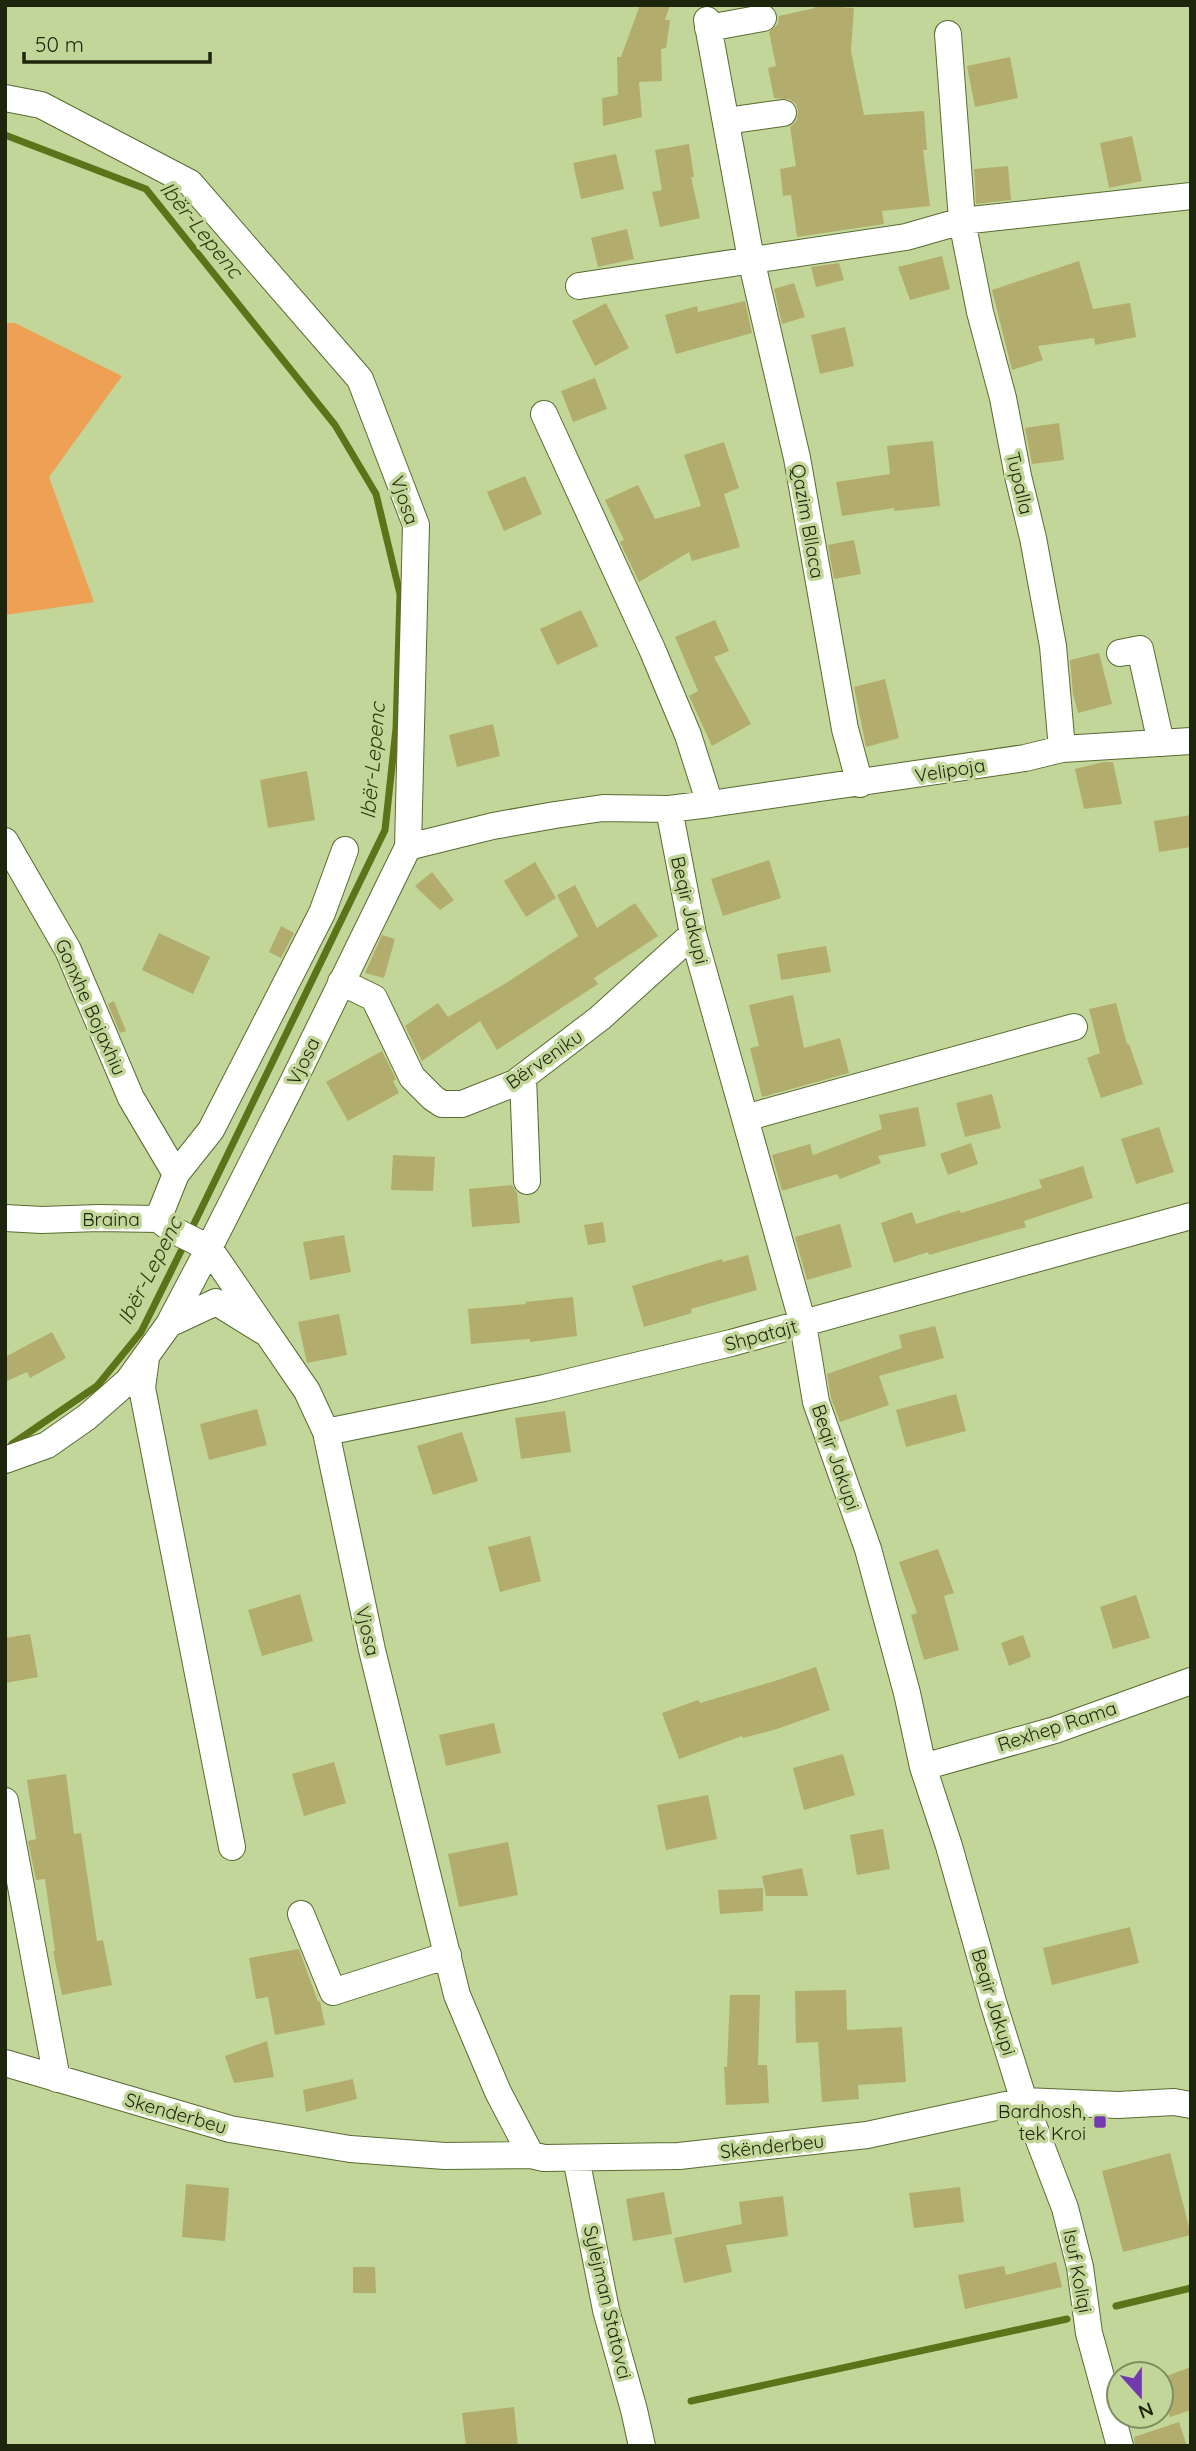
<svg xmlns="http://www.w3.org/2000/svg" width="1196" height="2451" font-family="Quicksand,sans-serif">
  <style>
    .green { fill: #eea154 }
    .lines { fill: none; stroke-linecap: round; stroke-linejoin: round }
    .stream { stroke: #5b7319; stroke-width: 7 }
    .building { fill: #b3ad6d }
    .minor-casing { stroke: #596b31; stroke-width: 28 }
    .minor { stroke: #fff; stroke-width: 26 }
    .poi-dot { fill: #7539af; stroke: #c1d698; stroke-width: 2.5 }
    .labels { text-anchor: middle; stroke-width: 7; stroke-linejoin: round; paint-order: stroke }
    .street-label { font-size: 19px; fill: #1d250d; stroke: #c1d698 }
    .poi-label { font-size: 19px; fill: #1d250d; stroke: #c1d698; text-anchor: end }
    .water-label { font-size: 21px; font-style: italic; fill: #303d10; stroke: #c1d698 }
  </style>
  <rect width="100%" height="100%" fill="#c1d698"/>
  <path class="green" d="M5 323H15L122 376 49 477 94 602 5 615Z"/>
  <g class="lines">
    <path class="stream" d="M5 135 146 189 335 425 376 494 400 594 396 729 385 830 190 1232
      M12 1444 97 1386 141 1332 185 1243
      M1116 2306 1191 2288
      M691 2401 1067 2319"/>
  </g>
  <path class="building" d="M640 5H670L665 20H670L666 48 661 49 662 81 639 82 642 117 603 126 602 98 618 95 617 57H621Z
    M815 5 854 8 851 51 864 115 924 111 927 150H923L930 206 882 211 884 224 797 237 791 195 783 196 780 169 796 166 790 127 797 120 798 110 796 104 789 99 774 98 768 68 776 66 769 32 778 24 779 16 815 8Z
    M1010 57 1018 98 975 107 967 66Z
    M1132 136 1142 181 1109 188 1100 143Z
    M689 144 694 177H691L700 218 660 227 652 192 662 190 655 150Z
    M616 154 624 189 581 199 573 163Z
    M1008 166 1011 200 976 204 974 169Z
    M627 229 634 259 598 267 591 238Z
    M942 256 950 289 910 300 898 267Z
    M1079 261 1093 309 1130 303 1136 337 1095 345 1094 338 1038 346 1043 360 1012 370 992 290Z
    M839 263 844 280 816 287 811 267Z
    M794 283 805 317 782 324 774 289Z
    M745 301 752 333 676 354 665 315 697 306 698 312Z
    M606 303 629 348 595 366 572 321Z
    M845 327 854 366 820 374 811 335Z
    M595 378 607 409 573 422 561 391Z
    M1059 423 1064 460 1032 464 1025 428Z
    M933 441 940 506 894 511V508L842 516 836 482 890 474 887 446Z
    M724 442 739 488 724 494 740 547 692 561 689 552 639 582 620 542 624 540 605 500 638 485 655 519 701 506 684 455Z
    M525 476 542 514 504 531 487 492Z
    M854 540 861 574 834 579 828 545Z
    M581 610 598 646 557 665 540 629Z
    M715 620 729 651 714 657 751 724 712 746 689 696 698 691 675 637Z
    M1099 653 1112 704 1078 713 1073 694 1070 660Z
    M885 679 899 738 866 747 854 687Z
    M493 724 500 756 457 767 449 735Z
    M1103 762H1113L1122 804 1084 809 1075 769Z
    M307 771 315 820 268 828 260 780Z
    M1191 815V847L1159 852 1154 821Z
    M769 860 781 898 723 916 711 879Z
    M535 862 556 898 526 917 504 881Z
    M432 872 454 900 440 910 415 886Z
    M575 885 597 928 635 903 658 936 594 978 598 984 497 1050 480 1021 422 1061 405 1026 438 1003 448 1017 506 983 578 936 557 895Z
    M281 926 294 933 281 958 269 952Z
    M159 933 210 957 193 994 142 970Z
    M382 935 395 939 384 978 365 973Z
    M826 946 831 972 781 980 777 954Z
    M793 995 804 1048 840 1038 849 1073 762 1097 750 1048 759 1046 749 1005Z
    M114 1001 126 1031 120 1033 108 1004Z
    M1116 1003 1127 1044H1129L1143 1084 1101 1098 1087 1058 1100 1053 1089 1009Z
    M382 1051 396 1079 393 1081 399 1093 348 1121 326 1082Z
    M992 1094 1001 1128 965 1137 956 1103Z
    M918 1107 926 1146 878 1156 881 1163 840 1179 837 1174 782 1191 772 1155 810 1144 813 1155 882 1129 879 1115Z
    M1159 1127 1174 1172 1136 1184 1121 1139Z
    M971 1143 978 1164 948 1175 940 1154Z
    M393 1155 435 1157 433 1191 391 1190Z
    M1083 1166 1093 1198 1024 1221 1026 1227 929 1255 928 1252 894 1263 881 1223 912 1212 916 1224 960 1210 961 1213 1042 1188 1039 1180Z
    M512 1185 517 1193 520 1223 472 1227 469 1189Z
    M603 1222 606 1242 588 1245 584 1225Z
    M840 1224 852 1267 807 1280 795 1237Z
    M344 1235 351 1272 310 1280 303 1242Z
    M748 1255 757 1290 691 1309 692 1313 644 1327 632 1286 722 1259 723 1262Z
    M573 1297 577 1336 530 1342V1339L471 1344 468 1309 526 1304 525 1302Z
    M339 1314 347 1355 307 1363 298 1322Z
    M935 1326 944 1358 879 1376 889 1405 840 1422 831 1398 827 1374 902 1348 899 1335Z
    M52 1332 66 1358 30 1378 27 1372 5 1382V1357Z
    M956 1394 966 1431 906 1447 896 1410Z
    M257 1409 267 1445 209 1460 200 1424Z
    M565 1411 571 1452 521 1459 515 1418Z
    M462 1432 478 1481 433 1495 417 1446Z
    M530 1536 541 1581 500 1592 488 1547Z
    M938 1549 954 1593 944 1596 959 1650 924 1660 911 1615 917 1613 899 1562Z
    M300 1594 313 1641 262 1656 248 1610Z
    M1136 1595 1150 1638 1113 1649 1100 1607Z
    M30 1634 38 1677 5 1683V1638Z
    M1023 1635 1031 1657 1009 1666 1001 1643Z
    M816 1667 830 1710 777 1729 743 1738 742 1736 679 1759 662 1713 698 1700 700 1703 778 1680Z
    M494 1723 501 1753 446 1766 439 1735Z
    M843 1754 855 1795 804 1810 793 1768Z
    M334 1762 346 1803 304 1816 292 1774Z
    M66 1774 74 1834 81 1833 97 1941 103 1940 112 1985 62 1995 53 1951H55L45 1879 36 1880 28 1841 36 1839 27 1780Z
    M708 1795 717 1839 666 1850 657 1805Z
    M883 1829 890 1869 857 1875 850 1835Z
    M508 1842 518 1895 459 1907 448 1854Z
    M802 1868 808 1896H766L762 1876Z
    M763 1888V1911L720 1914 718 1890Z
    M1130 1927 1139 1963 1052 1985 1043 1948Z
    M299 1949 318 2002 320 2001 325 2025 275 2035 268 1997 256 1999 249 1958Z
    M846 1990 847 2030 902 2027 906 2082 858 2085 859 2099 822 2102 818 2042 796 2043 795 1991Z
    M730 1995H760L758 2065H767L769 2103 726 2105 724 2067H727Z
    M267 2041 274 2077 234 2083 225 2056Z
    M353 2079 357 2099 306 2112 303 2090Z
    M1170 2153 1191 2235 1123 2252 1102 2171Z
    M186 2184 229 2188 225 2241 182 2237Z
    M960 2187 964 2222 914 2228 909 2193Z
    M664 2192 672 2234 633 2241 626 2199Z
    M783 2196 788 2236 726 2245 732 2272 684 2283 674 2238 742 2224 739 2202Z
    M1056 2262 1062 2287 965 2309 958 2275 1004 2266 1006 2275Z
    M353 2267H375L376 2293H353Z
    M1191 2367V2410L1170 2417 1161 2394V2378Z
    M514 2407 518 2446H466L462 2413Z
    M1179 2422 1187 2446H1135L1134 2437Z"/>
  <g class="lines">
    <g class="minor-casing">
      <path id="minor" d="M707 20 751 259 797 458 845 729 860 784
        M708 28 763 18
        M948 34 962 221 980 312 1003 398 1018 476 1033 538 1053 646 1062 749
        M5 98 41 105 190 183 360 379 416 525 408 847 292 1084 209 1248 169 1324 128 1381 87 1417 47 1445 5 1460
        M726 121 783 113
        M579 286 906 237 962 221 1191 196
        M544 414 652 649 688 735 710 804
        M1120 653 1140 649 1161 743
        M669 809 693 934 803 1324 816 1402 868 1549 907 1693 923 1767 949 1846 993 2002 1024 2101 1065 2208 1080 2267 1089 2333 1120 2446
        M5 841 68 950 131 1098 176 1174 158 1219
        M408 847 493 826 555 815 603 808 669 809 710 804 1025 758 1062 749 1191 741
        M341 982 374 998 412 1077 433 1098 442 1104H462L515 1083 600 1018 693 934
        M523 1077 527 1181
        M745 1118 1074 1027
        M176 1174 211 1130 322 913 345 850
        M5 1218 42 1220 98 1218 158 1219 171 1229 209 1248 307 1391 326 1432 372 1650 457 1995 498 2092 531 2155
        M169 1324 216 1302 263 1331
        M146 1358 142 1388 232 1847
        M326 1432 544 1388 731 1343 1191 1216
        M923 1767 1055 1730 1191 1681
        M5 1801 57 2079
        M301 1914 333 1992 448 1955
        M5 2063 230 2129 350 2149 445 2156 531 2155 544 2158 679 2156 867 2135 1024 2101 1118 2105 1174 2102 1191 2105
        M576 2158 606 2310 634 2410 642 2446"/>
    </g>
    <use href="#minor" class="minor"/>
  </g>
  <rect class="poi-dot" x="1093" y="2115" width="14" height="14" rx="3.5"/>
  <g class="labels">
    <g class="street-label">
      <text transform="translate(1020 483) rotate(77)" y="7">Tupalla</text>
      <text transform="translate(405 500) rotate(71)" y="7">Vjosa</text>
      <text transform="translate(808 521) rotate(80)" y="7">Qazim Bllaca</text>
      <text transform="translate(950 770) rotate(-9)" y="7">Velipoja</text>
      <text transform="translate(690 910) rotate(77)" y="7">Beqir Jakupi</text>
      <text transform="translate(91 1007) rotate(66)" y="7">Gonxhe Bojaxhiu</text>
      <text transform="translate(544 1059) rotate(-35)" y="7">Bërveniku</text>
      <text transform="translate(303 1061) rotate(-64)" y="7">Vjosa</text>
      <text x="111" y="1226">Braina</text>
      <text transform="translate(761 1335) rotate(-15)" y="7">Shpatajt</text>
      <text transform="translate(836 1457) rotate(71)" y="7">Beqir Jakupi</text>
      <text transform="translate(368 1631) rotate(77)" y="7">Vjosa</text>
      <text transform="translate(1057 1726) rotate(-18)" y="7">Rexhep Rama</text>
      <text transform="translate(994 2002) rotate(73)" y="7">Beqir Jakupi</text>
      <text transform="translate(176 2113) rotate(16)" y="7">Skenderbeu</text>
      <text transform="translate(772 2146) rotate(-6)" y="7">Skënderbeu</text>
      <text transform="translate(1078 2271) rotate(79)" y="7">Isuf Koliqi</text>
      <text transform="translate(608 2302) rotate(77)" y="7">Sylejman Statovci</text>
    </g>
    <g class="poi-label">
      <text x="1086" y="2118">Bardhosh,<tspan x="1086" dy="22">tek Kroi</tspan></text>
    </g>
    <g class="water-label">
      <text transform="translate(201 230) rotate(51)" y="7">Ibër-Lepenc</text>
      <text transform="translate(373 761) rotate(-85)" y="7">Ibër-Lepenc</text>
      <text transform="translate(150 1271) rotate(-63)" y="7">Ibër-Lepenc</text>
    </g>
  </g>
  <rect width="1196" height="2451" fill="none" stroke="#1d250d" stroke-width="14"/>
  <g transform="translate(1140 2395) rotate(159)"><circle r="33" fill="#c1d698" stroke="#7f8f60" stroke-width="2"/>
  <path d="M0-5L12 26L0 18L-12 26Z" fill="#7539af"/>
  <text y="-10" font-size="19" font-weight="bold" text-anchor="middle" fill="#1d250d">N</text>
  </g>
  <path d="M24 52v10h186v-10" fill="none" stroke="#1d250d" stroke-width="3.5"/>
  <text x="35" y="52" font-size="21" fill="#1d250d" stroke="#c1d698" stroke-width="5" paint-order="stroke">50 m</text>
</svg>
